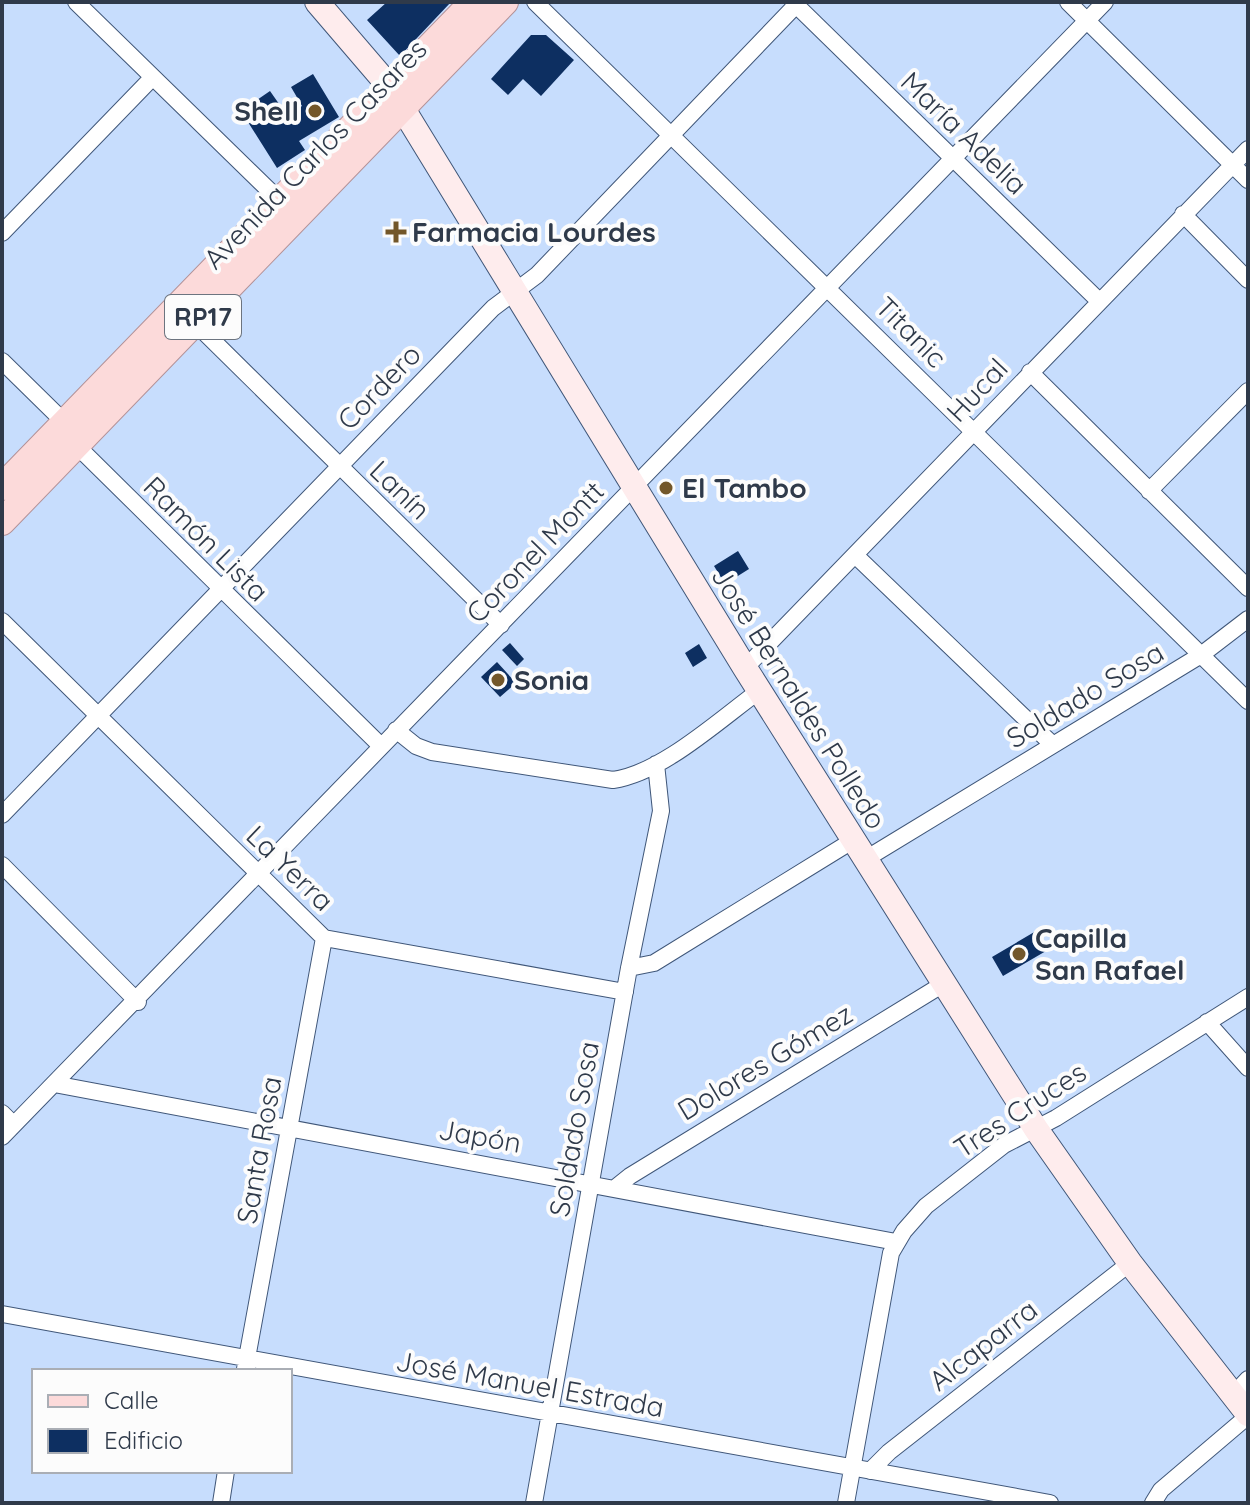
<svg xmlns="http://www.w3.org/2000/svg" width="1250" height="1505" font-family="Quicksand,sans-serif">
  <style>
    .building { fill: #0d2f61 }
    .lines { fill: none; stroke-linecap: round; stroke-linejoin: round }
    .street-casing { stroke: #405779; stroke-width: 18 }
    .secondary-casing { stroke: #405779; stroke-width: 26 }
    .primary-casing { stroke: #b39298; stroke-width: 28 }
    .street { stroke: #fff; stroke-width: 16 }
    .secondary { stroke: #feeced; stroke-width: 24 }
    .primary { stroke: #fcdada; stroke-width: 26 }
    .poi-dot { fill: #73572a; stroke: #fcfcfc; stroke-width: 3 }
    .labels { text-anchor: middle; stroke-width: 8; stroke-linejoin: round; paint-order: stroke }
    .shield { fill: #fcfcfc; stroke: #6c747f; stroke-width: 2 }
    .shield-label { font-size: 26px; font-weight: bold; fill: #2f3a4a }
    .poi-label { font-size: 28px; font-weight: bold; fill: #2f3a4a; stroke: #fcfcfc; text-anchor: start }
    .street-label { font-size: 28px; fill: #2f3a4a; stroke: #fcfcfc }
  </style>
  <rect width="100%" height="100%" fill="#c7ddfd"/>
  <path class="building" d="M387 2H451L400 56 367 20Z
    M531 35H546L574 60 541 96 523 79 508 95 491 79Z
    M313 74 339 117 299 141 305 150 277 168 241 111 270 91 284 111 283 118 302 106 291 87Z
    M738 551 749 569 725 584 714 566Z
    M510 643 524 659 517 666 502 650Z
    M699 644 707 658 693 667 685 653Z
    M497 662 516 683 500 697 481 677Z
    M1036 931 1046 951 1003 976 992 957Z"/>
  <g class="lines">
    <g class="street-casing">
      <path id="street" d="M76 2 279 200
        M535 2 1248 701
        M793 2 1098 300
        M1068 2 1248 180
        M1183 214 1248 280
        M2 233 152 78
        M196 324 501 625
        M2 361 56 414 76 445 381 746
        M1030 372 1248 588
        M1149 491 1248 391
        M855 555 1053 745
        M2 621 324 938 625 992
        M745 668 1248 149
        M396 730 416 746 432 752 613 780C662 773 719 720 759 691
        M2 815 493 308 537 275 799 2
        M864 860 1201 655 1248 619
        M2 865 138 1002
        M629 968 654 963 852 841
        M1207 1022 1248 1068
        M54 1084 896 1242
        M2 1113 13 1124
        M2 1137 1105 2
        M615 1188 630 1176 945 983
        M2 1314 1050 1503
        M245 1369 324 938
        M1233 1395 1248 1379
        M870 1471 889 1452 1130 1263
        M221 1503 226 1471
        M534 1503 629 968 661 811 656 764
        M846 1503 891 1253 904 1231 926 1206 1004 1145 1056 1118 1248 997
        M1153 1503 1161 1490 1248 1416"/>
    </g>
    <g class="secondary-casing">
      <path id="secondary" d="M317 2 389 86 745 668 1036 1129 1130 1263 1248 1414"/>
    </g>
    <g class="primary-casing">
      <path id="primary" d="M2 487 473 2
        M2 522 505 2"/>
    </g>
    <use href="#street" class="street"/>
    <use href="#secondary" class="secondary"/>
    <use href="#primary" class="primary"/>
  </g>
  <g class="poi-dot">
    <circle cx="315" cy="111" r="8"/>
    <path d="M392 220h8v8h8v8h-8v8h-8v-8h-8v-8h8z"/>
    <circle cx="666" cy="488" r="8"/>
    <circle cx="498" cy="680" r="8"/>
    <circle cx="1019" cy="954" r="8"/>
  </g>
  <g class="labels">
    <rect class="shield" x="165" y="295" width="76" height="44" rx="6"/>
    <g class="shield-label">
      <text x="203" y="326">RP17</text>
    </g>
    <g class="poi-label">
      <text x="299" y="121" text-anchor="end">Shell</text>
      <text x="412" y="242">Farmacia Lourdes</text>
      <text x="682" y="498">El Tambo</text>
      <text x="514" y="690">Sonia</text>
      <text x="1035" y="948">Capilla<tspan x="1035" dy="32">San Rafael</tspan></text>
    </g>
    <g class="street-label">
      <text transform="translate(964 133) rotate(44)" y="10">María Adelia</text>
      <text transform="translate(315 154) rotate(-46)" y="10">Avenida Carlos Casares</text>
      <text transform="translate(911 332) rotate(45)" y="10">Titanic</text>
      <text transform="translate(379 387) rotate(-46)" y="10">Cordero</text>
      <text transform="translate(977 390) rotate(-47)" y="10">Hucal</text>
      <text transform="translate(400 490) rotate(44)" y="10">Lanín</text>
      <text transform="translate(206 539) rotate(45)" y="10">Ramón Lista</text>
      <text transform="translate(535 552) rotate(-46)" y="10">Coronel Montt</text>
      <text transform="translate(1085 695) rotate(-31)" y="10">Soldado Sosa</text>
      <text transform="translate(799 698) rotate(58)" y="10">José Bernaldes Polledo</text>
      <text transform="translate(290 868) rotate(44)" y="10">La Yerra</text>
      <text transform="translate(765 1062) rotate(-31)" y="10">Dolores Gómez</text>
      <text transform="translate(1020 1110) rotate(-33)" y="10">Tres Cruces</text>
      <text transform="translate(574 1129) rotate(-80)" y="10">Soldado Sosa</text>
      <text transform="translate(480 1136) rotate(10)" y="10">Japón</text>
      <text transform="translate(259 1150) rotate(-80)" y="10">Santa Rosa</text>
      <text transform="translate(983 1345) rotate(-38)" y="10">Alcaparra</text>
      <text transform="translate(530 1384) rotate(10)" y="10">José Manuel Estrada</text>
    </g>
  </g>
  <rect width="1250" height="1505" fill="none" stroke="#2f3a4a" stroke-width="8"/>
  <rect x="32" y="1369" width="260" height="104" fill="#fcfcfc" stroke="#aaaeb5" stroke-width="2"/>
  <rect x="48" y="1395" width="40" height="12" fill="#fcdada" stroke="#aaaeb5" stroke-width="2"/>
  <text x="104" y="1409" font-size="24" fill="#2f3a4a">Calle</text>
  <rect x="48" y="1429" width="40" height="24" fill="#0d2f61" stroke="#aaaeb5" stroke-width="2"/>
  <text x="104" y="1449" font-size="24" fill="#2f3a4a">Edificio</text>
</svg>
